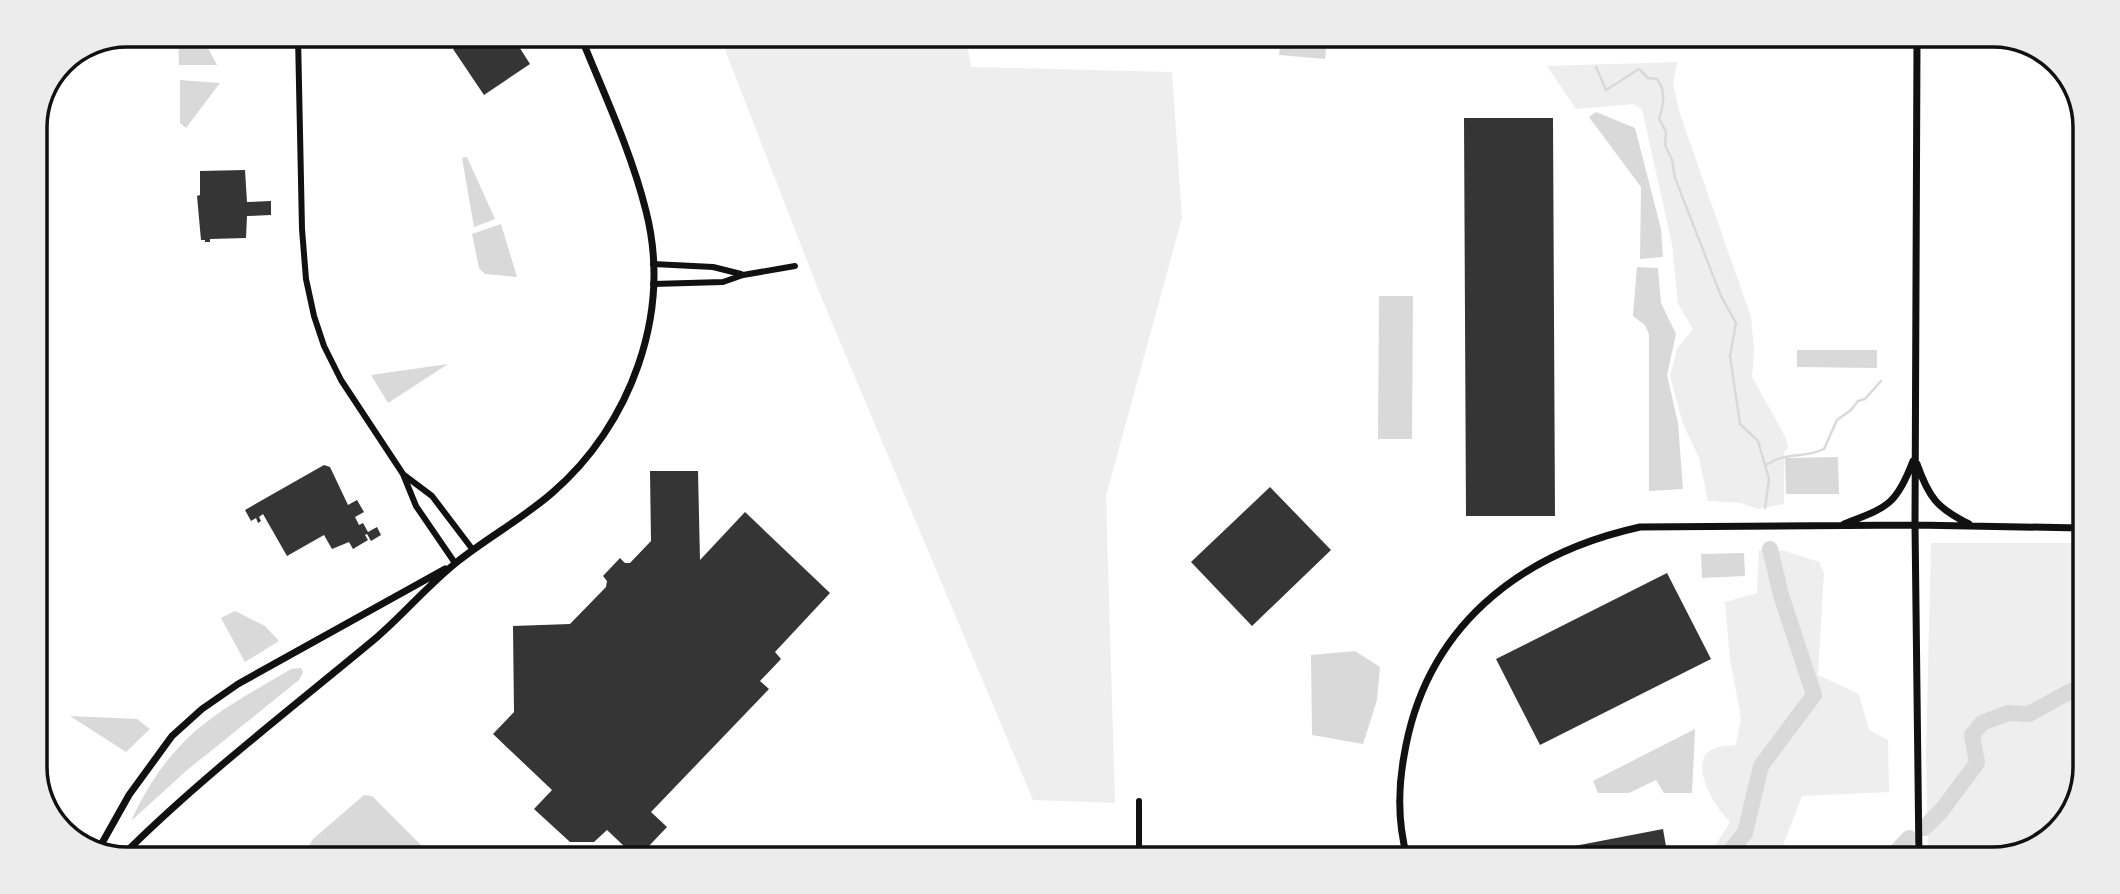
<svg xmlns="http://www.w3.org/2000/svg" width="2120" height="894" font-family="'Alegreya Sans',sans-serif">
  <style>
    .green { fill: #eee }
    .water { fill: #d9d9d9 }
    .lines { fill: none; stroke-linecap: round; stroke-linejoin: round }
    .stream { stroke: #d9d9d9; stroke-width: 2.5 }
    .river { stroke: #d9d9d9; stroke-width: 16 }
    .building { fill: #353535 }
    .minor { stroke: #111; stroke-width: 6 }
    .tertiary { stroke: #111; stroke-width: 7 }
    .rim { fill: none; stroke: #111; stroke-width: 3.5 }
  </style>
  <rect width="100%" height="100%" fill="#fff"/>
  <path class="green" d="M720 37 966 38 971 67 1172 72 1182 218 1106 496 1115 803 1033 800 820 294Z
    M1677 62 1673 84 1680 114 1751 317 1754 350 1752 377 1786 438 1788 448 1784 452V504L1758 509 1741 503 1708 501 1699 458 1682 421 1670 376 1677 349 1693 329 1678 304 1672 244 1642 109 1633 104 1576 109 1547 66Z
    M1931 543H2081L2078 802 2044 843 1993 859H1928L1926 754Z
    M1759 550 1785 551 1819 562 1824 573 1818 675 1859 694 1869 730 1888 740 1889 792 1802 796 1778 858H1707L1730 822C1716 809 1686 762 1713 749 1719 746 1729 746 1736 745L1741 718 1730 659 1725 602 1757 593Z"/>
  <path class="water" d="M178 35H201L217 65H179Z
    M1281 39H1327L1325 59 1279 55Z
    M180 80 220 83 186 128 180 123Z
    M1596 112 1635 128 1661 229 1663 257 1640 259 1641 187 1589 117Z
    M467 157 495 219 474 227 462 158Z
    M501 224 517 277 485 274 479 268 472 234Z
    M1637 267 1658 268 1661 303 1676 334 1667 375 1678 423 1683 489 1649 491V334L1645 325 1633 316Z
    M1379 296H1413L1412 439H1378Z
    M1797 350H1877V368L1797 367Z
    M448 364 388 403 371 375Z
    M1838 457 1839 494H1786L1785 458Z
    M1744 553 1745 576 1702 578 1701 554Z
    M235 611 265 626 279 641 245 662 221 618Z
    M1355 651 1380 667 1377 700 1363 744 1312 735 1311 655Z
    M301 668 303 672 299 680 186 771 131 821C143 795 159 768 179 747 209 714 253 692 291 669Z
    M70 716 137 719 150 729 126 752Z
    M1695 729 1692 793H1664L1656 780 1629 793H1598L1593 781Z
    M364 795 372 796 424 848 418 853H325L309 847 312 840Z"/>
  <g class="lines">
    <path class="stream" d="M1596 67 1606 90 1639 69 1648 78 1657 79C1666 91 1664 105 1659 118L1666 132 1665 145 1672 160 1675 178 1721 296 1736 323 1730 356 1740 424 1758 441 1769 479 1765 508
      M1766 465C1786 451 1804 459 1824 449L1837 420 1851 410 1858 401 1865 399 1881 381"/>
    <path class="river" d="M1924 828 1942 810 1977 763 1972 735 1982 723 2008 713 2029 714 2069 692 2079 689
      M1724 858 1745 833 1761 766 1814 695 1781 595 1770 549
      M1893 859V855L1909 838"/>
  </g>
  <path class="building" d="M473 36H507L512 44 516 42 530 64 484 95 453 49Z
    M1464 118H1553L1555 516H1466Z
    M245 170 247 202 271 201V215L247 216 246 238 210 239V242H205V240H201L197 196 200 195V171Z
    M324 465 330 467 348 505 357 500 364 512 355 517 359 525 363 523 368 532 377 527 381 535 371 541 367 534 365 535 368 540 353 549 349 542 332 549 324 535 287 556 263 514 259 517 261 521 258 523 256 518 251 521 245 510Z
    M650 471H698L700 560 745 512 830 593 775 652 781 659 760 681 769 689 651 812 667 827 648 847H625L607 830 594 842H570L534 809 552 790 493 734 514 712 513 626 570 624 606 587 607 581 603 576 620 558 625 563H630L651 541Z
    M1270 487 1331 550 1252 626 1191 562Z
    M1667 573 1711 659 1540 745 1496 659Z
    M1663 829 1668 858 1552 857 1564 848Z"/>
  <g class="lines">
    <path class="minor" d="M298 36 302 229 306 279 314 316 324 346 341 380 403 474 416 506 455 563
      M653 264 713 267 741 274
      M653 284 723 282 743 275 795 266
      M404 475 432 496 473 550
      M1139 801V856"/>
    <path class="tertiary" d="M1917 41 1915 525 1919 859
      M1917 464C1929 498 1937 508 1969 524
      M1844 524C1887 507 1896 506 1913 461
      M97 852 129 795 172 736 202 709 238 684 445 569
      M126 852C204 775 292 708 376 638 404 614 428 585 457 562 487 538 522 519 552 493 631 425 672 313 646 211 631 151 604 94 581 37
      M1407 857C1398 824 1398 789 1404 756 1425 628 1518 554 1640 527L1915 525 2081 528"/>
  </g>
  <path d="M0 0H2120V894H0ZM127 47H1993A80 80 0 0 1 2073 127V767A80 80 0 0 1 1993 847H127A80 80 0 0 1 47 767V127A80 80 0 0 1 127 47Z" fill="#ececec" fill-rule="evenodd"/>
  <path class="rim" d="M127 47H1993A80 80 0 0 1 2073 127V767A80 80 0 0 1 1993 847H127A80 80 0 0 1 47 767V127A80 80 0 0 1 127 47Z"/>
</svg>
